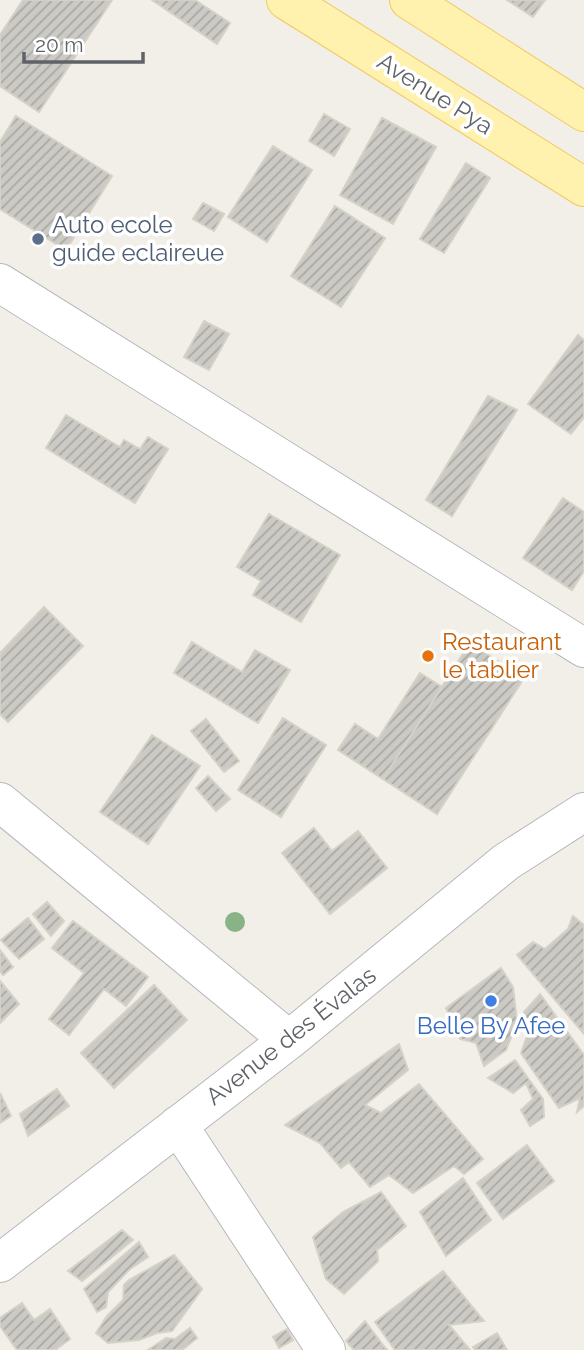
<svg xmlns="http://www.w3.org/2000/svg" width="584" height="1350" font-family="Raleway,sans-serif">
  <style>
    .building { fill: url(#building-hatch); stroke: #d6d1c6; stroke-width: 2 }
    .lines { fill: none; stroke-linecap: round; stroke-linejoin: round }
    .minor-casing { stroke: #b5b8bc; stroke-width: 40 }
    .major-casing { stroke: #f2c960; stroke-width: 40 }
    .minor { stroke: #fff; stroke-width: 38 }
    .major { stroke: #fff2af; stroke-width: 38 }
    .tree { fill: #89b387 }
    .service-dot { fill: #5c6f8a; stroke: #fff; stroke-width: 2.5 }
    .food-dot { fill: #e8710a; stroke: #fff; stroke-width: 2.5 }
    .shop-dot { fill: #3f7fe0; stroke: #fff; stroke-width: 2.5 }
    .labels { text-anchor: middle; stroke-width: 7; stroke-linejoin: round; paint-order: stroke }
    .street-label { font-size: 24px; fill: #5f6368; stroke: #fff }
    .service-label { font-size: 24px; fill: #4e5e75; stroke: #fff; text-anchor: start }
    .food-label { font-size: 24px; fill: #c56008; stroke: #fff; text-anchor: start }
    .shop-label { font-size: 24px; fill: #366cbe; stroke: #fff }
  </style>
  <defs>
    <pattern id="building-hatch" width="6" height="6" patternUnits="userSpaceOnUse" patternTransform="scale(1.75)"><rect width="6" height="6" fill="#cccac5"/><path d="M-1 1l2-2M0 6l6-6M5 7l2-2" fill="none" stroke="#a9a8a4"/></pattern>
  </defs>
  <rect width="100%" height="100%" fill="#f1efe8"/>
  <path class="building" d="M23 0H112L39 112 0 86V35Z
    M152 0H195L230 23 217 44Z
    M507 0H545L533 17Z
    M324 114 350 129 334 156 309 141Z
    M16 116 112 176 66 250 0 209V142Z
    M382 118 436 147 393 224 340 195Z
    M273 146 312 170 267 242 228 217Z
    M466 163 490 178 444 253 420 239Z
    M203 203 224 214 214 231 193 219Z
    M335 206 385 238 341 307 291 276Z
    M204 321 229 334 209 370 184 357Z
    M578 335 584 340V417L571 434 528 404Z
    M488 396 517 410 452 516 426 500Z
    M66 415 120 447 124 440 140 449 148 437 168 449 135 503 46 448Z
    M563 498 584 512V571L572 590 523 558Z
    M269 514 340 555 301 622 253 595 261 581 237 567Z
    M44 607 83 646 8 722 0 714V653Z
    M192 642 242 672 255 650 290 670 258 723 174 673Z
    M470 643 524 678 437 814 383 779Z
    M420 673 442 687 383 779 338 750 355 724 378 739Z
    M283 718 326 745 281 817 238 790Z
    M206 719 239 761 224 772 191 731Z
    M152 735 200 766 148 844 100 812Z
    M208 776 230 799 216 811 196 788Z
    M314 828 332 851 358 831 387 868 330 914 282 853Z
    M47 902 64 921 51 936 33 914Z
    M573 916 584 925V1034L517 955 533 942 545 949 568 929Z
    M28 918 44 939 19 959 1 940Z
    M73 921 148 977 126 1006 104 989 69 1035 49 1019 84 973 52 948Z
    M0 950 13 967 3 975 0 971Z
    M501 968 513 987 517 1022 506 1050 484 1066 476 1043 460 1039 446 1008Z
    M0 981 19 1004 0 1023Z
    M154 985 187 1020 114 1088 81 1053Z
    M540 994 584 1055V1106L577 1112 580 1098 559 1108 521 1053 527 1036 524 1012Z
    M399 1044 408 1070 365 1105 381 1113 419 1084 483 1159 464 1174 454 1166 413 1193 389 1175 370 1187 349 1162 341 1168 320 1143 285 1125Z
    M515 1060 543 1099 544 1117 530 1126 521 1110 533 1099 526 1083 513 1093 488 1078Z
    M57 1089 69 1106 28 1136 20 1114Z
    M0 1093 11 1116 0 1123Z
    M527 1145 554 1181 503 1219 477 1183Z
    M463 1178 491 1220 446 1256 420 1212Z
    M381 1192 406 1226 377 1250 378 1261 344 1294 326 1279 313 1237 343 1212Z
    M122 1230 133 1240 82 1281 68 1271Z
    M139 1242 148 1257 130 1269 108 1292 106 1307 97 1312 84 1289Z
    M174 1255 202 1289 172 1331 157 1333 139 1340 108 1343 96 1333 107 1316 123 1300 124 1285 129 1280Z
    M443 1271 484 1321 449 1325 470 1350H395L375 1322Z
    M22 1303 34 1320 50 1309 70 1339 55 1350H17L0 1326V1318Z
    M365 1321 383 1345 387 1350H354L346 1341Z
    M190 1328 197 1338 182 1350H148L166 1338 175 1339Z
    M287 1329 293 1340 279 1348 273 1337Z
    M497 1333 507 1350H475L473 1347Z"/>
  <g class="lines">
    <g class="minor-casing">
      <path id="minor" d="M0 283 584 648
        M0 802 289 1040
        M178 1125 326 1350
        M0 1263 289 1040 506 862 584 812"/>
    </g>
    <g class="major-casing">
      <path id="major" d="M286 0 584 187
        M409 0 584 112"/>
    </g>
    <use href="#minor" class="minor"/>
    <use href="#major" class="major"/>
  </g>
  <circle class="tree" cx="235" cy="922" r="10"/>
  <circle class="service-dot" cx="38" cy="239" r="7"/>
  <circle class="food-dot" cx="428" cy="656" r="7"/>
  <circle class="shop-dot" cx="491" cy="1001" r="7"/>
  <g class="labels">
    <g class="street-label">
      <text transform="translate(435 94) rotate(32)" y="8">Avenue Pya</text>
      <text transform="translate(291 1036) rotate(-38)" y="8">Avenue des Évalas</text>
    </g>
    <g class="service-label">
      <text x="52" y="233">Auto ecole<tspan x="52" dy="28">guide eclaireue</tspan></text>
    </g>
    <g class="food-label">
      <text x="442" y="650">Restaurant<tspan x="442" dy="28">le tablier</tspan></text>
    </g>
    <g class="shop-label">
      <text x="491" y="1034">Belle By Afee</text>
    </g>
  </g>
  <path d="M24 52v10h119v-10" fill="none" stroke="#5f6368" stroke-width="3.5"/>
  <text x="35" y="52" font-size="21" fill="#5f6368" stroke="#ffffff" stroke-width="5" paint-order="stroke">20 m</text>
</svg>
